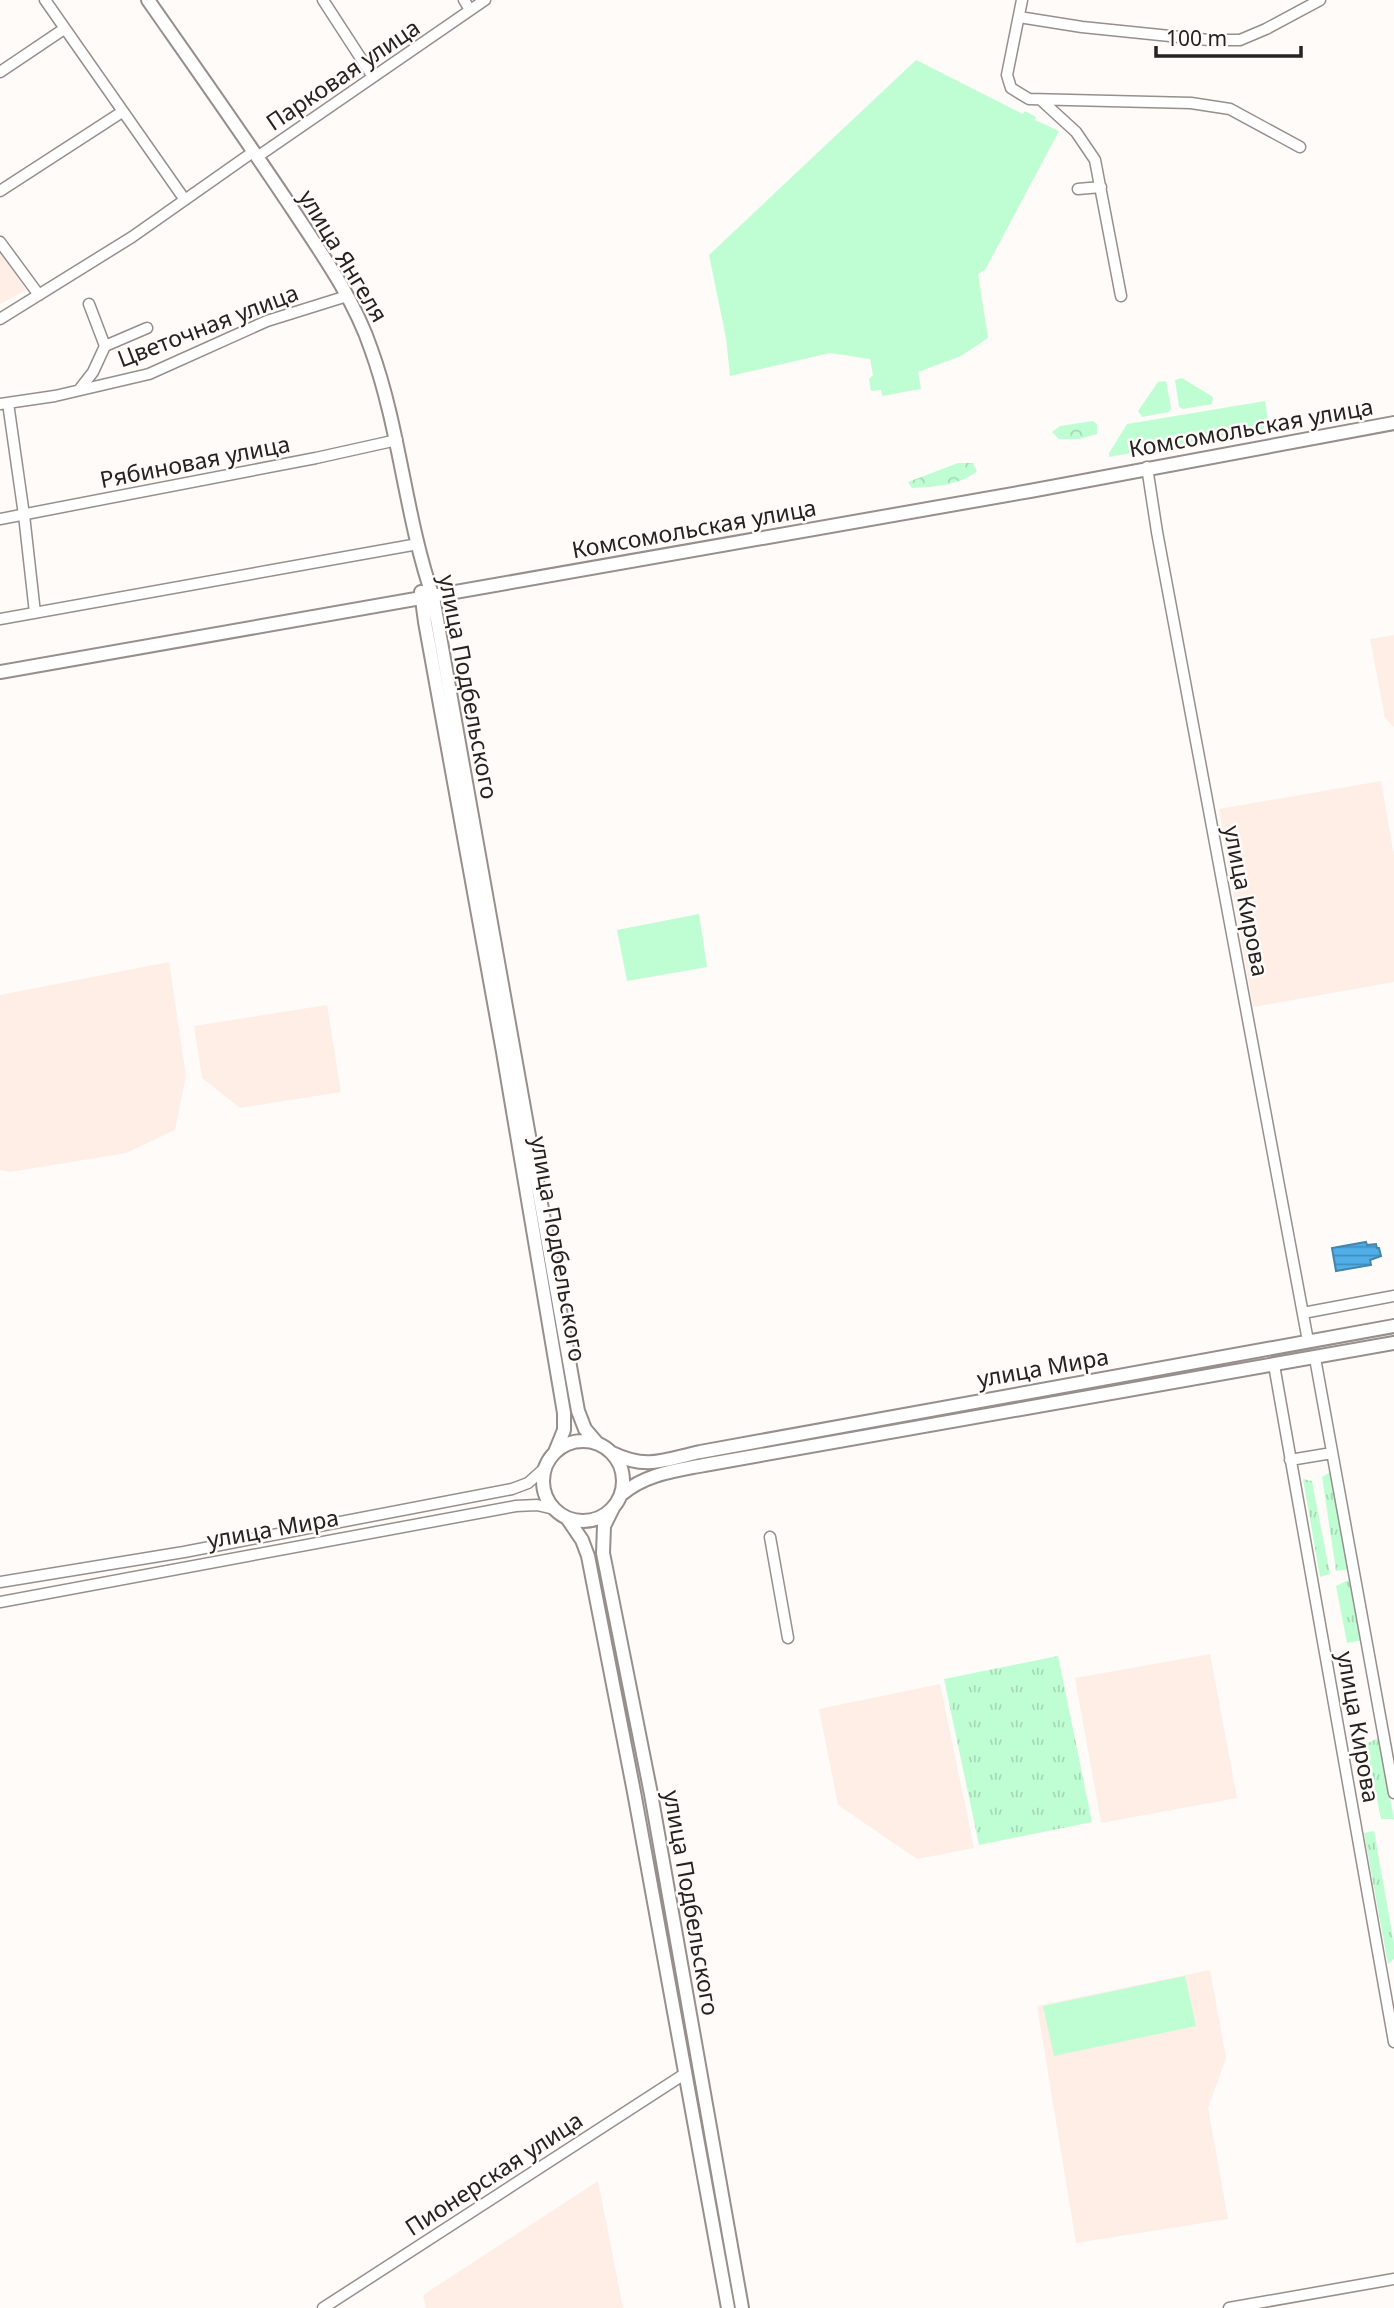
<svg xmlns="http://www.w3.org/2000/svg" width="1394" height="2308" font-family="'Noto Sans',sans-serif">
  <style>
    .built { fill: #ffeee6 }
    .grass { fill: #bffed2 }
    .forest { fill: url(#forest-crowns) }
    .park { fill: url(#park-tufts) }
    .water { fill: url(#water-rules); stroke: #4385ac; stroke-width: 2 }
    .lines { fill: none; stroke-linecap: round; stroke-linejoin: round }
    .minor-casing { stroke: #978f8b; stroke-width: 13 }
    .major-casing { stroke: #978f8b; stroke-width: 16 }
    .minor { stroke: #fff; stroke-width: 10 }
    .major { stroke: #fff; stroke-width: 12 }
    .labels { text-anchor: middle; stroke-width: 5; stroke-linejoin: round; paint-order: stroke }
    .street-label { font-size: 23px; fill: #252221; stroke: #fefbf9 }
  </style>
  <defs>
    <pattern id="forest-crowns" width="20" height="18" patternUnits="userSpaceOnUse" patternTransform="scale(1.75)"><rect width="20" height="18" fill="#bffed2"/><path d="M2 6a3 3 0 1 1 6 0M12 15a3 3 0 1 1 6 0" fill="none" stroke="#a4d9b4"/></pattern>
    <pattern id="park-tufts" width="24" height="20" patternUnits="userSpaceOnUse" patternTransform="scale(1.75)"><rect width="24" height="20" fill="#bffed2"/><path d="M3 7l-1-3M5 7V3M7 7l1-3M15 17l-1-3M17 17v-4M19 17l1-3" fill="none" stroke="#a4d9b4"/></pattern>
    <pattern id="water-rules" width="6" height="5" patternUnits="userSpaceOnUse" patternTransform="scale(1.75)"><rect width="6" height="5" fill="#50afe8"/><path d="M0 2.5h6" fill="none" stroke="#428ebc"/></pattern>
  </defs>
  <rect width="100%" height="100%" fill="#fefbf9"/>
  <path class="built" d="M0 252 26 290 0 304Z
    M1394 635V727L1385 718 1370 639Z
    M1381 781 1394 856V982L1253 1007 1219 809Z
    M169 962 186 1076 175 1130 126 1153 10 1172 0 1170V995Z
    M327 1005 341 1092 240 1108 202 1078 194 1026Z
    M1210 1654 1237 1798 1101 1823 1075 1678Z
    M940 1684 974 1848 917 1859 838 1805 819 1709Z
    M1210 1970 1226 2058 1208 2108 1228 2219 1076 2243 1037 2006Z
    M598 2181 623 2308H426L423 2295Z"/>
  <path class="grass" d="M916 60 1023 114 1025 111 1036 117 1035 120 1059 131 985 270 978 274 988 338 961 356 918 372 921 389 882 396 881 390 871 391 869 379 873 375 870 359 830 353 730 376 726 338 709 255Z
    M1182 378 1213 397 1212 404 1183 409 1179 407 1175 380Z
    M1166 381 1171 408 1169 412 1142 417 1138 411 1158 382Z
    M1265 401 1268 419 1263 429 1109 457V453L1127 424Z
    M699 914 707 967 627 981 617 930Z
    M1185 1976 1196 2026 1054 2056 1043 2006Z"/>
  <path class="forest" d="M1093 421 1097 424V434L1079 439H1059L1052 432 1060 426Z
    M958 463H973L977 471C961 485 933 487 912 488L908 482Z"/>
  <path class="park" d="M1332 1471 1351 1569 1336 1571 1322 1477Z
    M1303 1479 1312 1481 1330 1574 1320 1577Z
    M1353 1578 1363 1640 1347 1643 1336 1586Z
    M1058 1656 1092 1822 979 1845 944 1679Z
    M1378 1738 1394 1818V1819H1381L1366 1744Z
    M1374 1831 1394 1944V1959L1388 1964 1364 1833Z"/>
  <path class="water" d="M1366 1242 1367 1245 1376 1244 1377 1248H1379L1381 1256 1370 1260 1371 1265 1336 1271 1332 1248Z"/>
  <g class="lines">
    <g class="minor-casing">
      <path id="minor" d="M45 0 185 200
        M323 0 373 77
        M464 0 470 10
        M1022 0 1007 75 1011 88 1029 99 1191 103 1230 109 1300 147
        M1019 17 1082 27 1209 40H1240L1266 29 1320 0
        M0 72 64 29
        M1041 100 1076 132 1095 160 1121 296
        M257 157 485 0
        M1078 189 1101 187
        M0 191 122 112
        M0 242 39 295
        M0 319 132 237 253 152
        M105 346 147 328
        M79 390 93 372 105 346 89 304
        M8 403 24 515 35 613
        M0 404 55 396 149 374 267 321 347 296
        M1147 467 1157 532 1308 1341
        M0 519 316 458 397 440
        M0 619 418 544
        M1303 1313 1394 1296
        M1315 1358 1394 1793
        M1274 1365 1394 2042
        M1290 1460 1332 1453
        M770 1537 788 1638
        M0 1582 184 1552 512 1489 528 1483 546 1467
        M0 1602 516 1506 537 1505 554 1509
        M323 2308 686 2073
        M1229 2308 1394 2279"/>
    </g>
    <g class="major-casing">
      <path id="major" d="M148 0C197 70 246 139 293 210 322 254 354 299 371 349 400 429 405 516 433 597L578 1411 585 1429 597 1443
        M421 592 425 622 503 1052 564 1413V1430L555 1452
        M0 672 1030 491 1394 423
        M543 1481a40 40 0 1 1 80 0a40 40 0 1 1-80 0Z
        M612 1453C647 1470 664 1460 700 1452L1394 1326
        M622 1494C646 1474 674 1471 704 1465L1394 1343
        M613 1508 604 1526 603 1553 651 1794 742 2308
        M567 1518 582 1540 588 1556 634 1792 728 2308"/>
    </g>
    <use href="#minor" class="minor"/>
    <use href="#major" class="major"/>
  </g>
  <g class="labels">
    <g class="street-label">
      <text transform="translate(343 75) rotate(-34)" y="8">Парковая улица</text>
      <text transform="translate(343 256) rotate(59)" y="8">улица Янгеля</text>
      <text transform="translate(208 326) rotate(-21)" y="8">Цветочная улица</text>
      <text transform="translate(1251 428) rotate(-10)" y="8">Комсомольская улица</text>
      <text transform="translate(195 462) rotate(-11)" y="8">Рябиновая улица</text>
      <text transform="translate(694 529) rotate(-10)" y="8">Комсомольская улица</text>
      <text transform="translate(468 687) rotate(79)" y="8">улица Подбельского</text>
      <text transform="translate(1246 901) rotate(79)" y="8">улица Кирова</text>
      <text transform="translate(558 1249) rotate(80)" y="8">улица Подбельского</text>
      <text transform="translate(1043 1368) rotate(-10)" y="8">улица Мира</text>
      <text transform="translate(273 1529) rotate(-10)" y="8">улица Мира</text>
      <text transform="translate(1358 1727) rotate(80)" y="8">улица Кирова</text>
      <text transform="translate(691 1903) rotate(80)" y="8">улица Подбельского</text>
      <text transform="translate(494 2174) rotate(-33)" y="8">Пионерская улица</text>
    </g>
  </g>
  <path d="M1156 46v10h145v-10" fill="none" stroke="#252221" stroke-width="3.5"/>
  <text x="1166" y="46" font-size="21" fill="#252221" stroke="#fefbf9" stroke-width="5" paint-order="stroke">100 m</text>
</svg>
